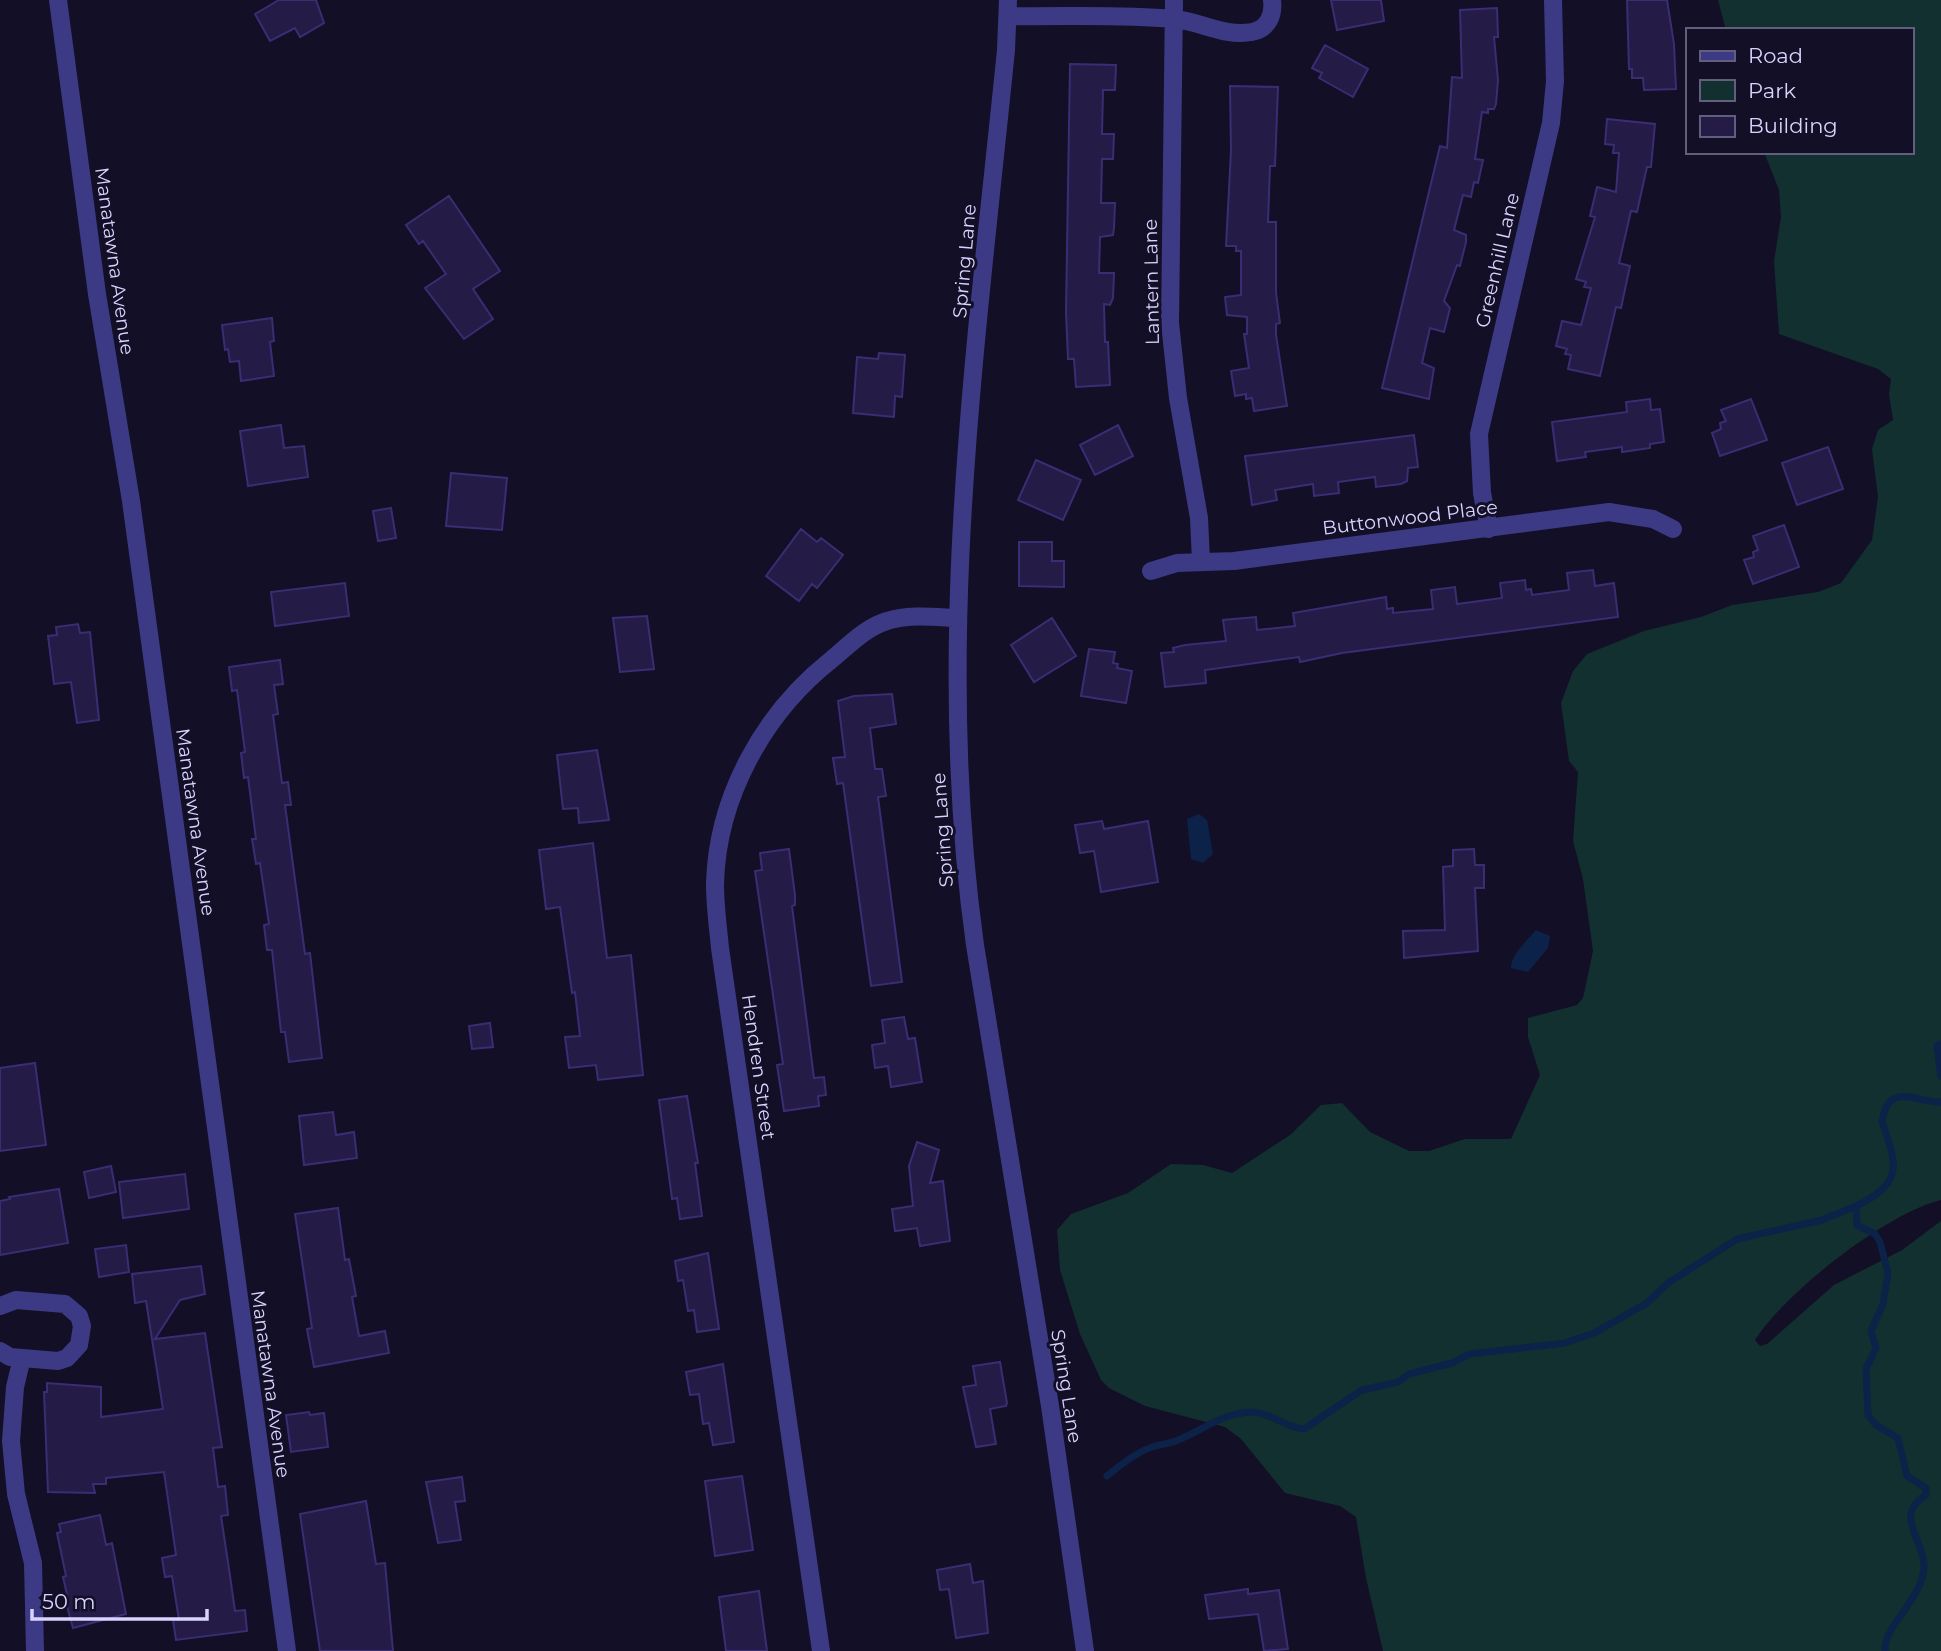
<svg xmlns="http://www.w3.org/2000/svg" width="1941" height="1651" font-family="Montserrat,sans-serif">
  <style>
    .green { fill: #12302f }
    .water { fill: #0c2248 }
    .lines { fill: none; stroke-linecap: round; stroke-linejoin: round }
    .stream { stroke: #0c2248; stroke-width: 7 }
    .building { fill: #241b47; stroke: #3b2d73; stroke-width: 2 }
    .street { stroke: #3d3a85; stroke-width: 18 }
    .labels { text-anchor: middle; stroke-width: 6; stroke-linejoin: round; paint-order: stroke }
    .street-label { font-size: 19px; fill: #d9d4ff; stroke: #130f26 }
  </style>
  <rect width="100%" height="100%" fill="#130f26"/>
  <path class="green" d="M1718 0H1941V1200C1885 1214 1786 1292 1755 1340L1760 1346 1767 1344 1834 1285 1902 1250 1941 1221V1651H1383L1366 1578 1356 1517 1340 1506 1285 1493 1241 1439 1225 1427 1145 1406 1109 1388 1101 1380 1080 1334 1060 1270 1057 1230 1071 1214 1128 1193 1171 1164 1203 1165 1232 1173 1290 1135 1321 1105 1342 1103 1370 1132 1409 1151H1429L1465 1139H1511L1540 1075 1528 1037V1018L1577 1005 1583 998 1593 951 1583 879 1573 841 1578 772 1569 761 1561 703 1573 671 1587 654 1644 631 1701 617 1732 605 1818 592 1841 583 1872 540 1878 497 1872 449 1878 430 1893 420 1889 394 1891 379 1878 369 1779 334 1774 261 1781 217 1779 190 1764 152H1911V30H1726Z"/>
  <path class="water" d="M1199 814 1207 820 1213 854 1203 863 1191 859 1187 819Z
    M1536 930 1550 936 1548 948 1528 972 1511 968C1510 956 1528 939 1536 930Z"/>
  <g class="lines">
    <path class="stream" d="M1941 1044 1937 1046 1941 1076
      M1107 1476C1120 1465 1135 1453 1152 1447 1161 1444 1170 1444 1178 1440 1204 1430 1229 1408 1259 1413 1275 1416 1285 1427 1304 1429L1362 1390 1398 1382 1409 1374 1452 1363 1470 1354 1565 1343 1594 1333 1647 1303 1668 1283 1737 1239 1822 1220 1856 1206
      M1885 1651C1883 1625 1926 1597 1924 1563 1922 1539 1894 1514 1926 1495V1488L1907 1476 1898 1438 1876 1425 1868 1415 1866 1369 1876 1348 1871 1331 1883 1304 1888 1273 1880 1242 1875 1234 1857 1225 1856 1206C1903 1183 1898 1166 1882 1122 1888 1080 1917 1103 1941 1102"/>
  </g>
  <path class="building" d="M279 0H316L324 23 300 37 295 28 270 41 255 14Z
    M1331 0H1381L1384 21 1337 30Z
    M1627 0H1667L1674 44 1676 89 1644 90 1643 78H1632V69H1629Z
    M1497 8 1498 37H1494L1498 80 1496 104 1494 109H1488V113L1482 112 1475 159 1483 160 1478 183 1474 182 1471 197 1463 195 1454 230 1466 235V242L1460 266 1457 265 1444 301 1450 308 1444 332 1430 328 1422 363 1434 368 1429 399 1382 388 1440 146 1447 148 1452 77 1462 78 1460 10Z
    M1325 45 1368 69 1353 97 1319 78 1322 73 1312 68Z
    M1070 64 1116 65 1115 90H1103L1102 134H1114L1113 159H1102L1101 203H1115L1114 228 1113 235 1100 237 1099 273H1114L1113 298 1110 305 1104 304 1105 342H1108L1110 385 1076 387 1074 359H1068L1066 312Z
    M1230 86 1278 87 1275 166H1270L1268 222H1276V293L1280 323 1276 324V335L1287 406 1254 411 1252 398 1246 399V394L1235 396 1231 371 1249 368 1244 334H1247V317L1227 315 1225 297 1241 295V251H1236V246H1226L1231 151Z
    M1607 119 1655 124 1651 167H1647L1637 212 1631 211 1619 263 1630 266 1621 308 1616 307 1600 376 1568 369 1571 355 1565 354 1567 349 1556 346 1562 321 1581 325 1591 288 1584 287 1586 282 1576 279 1595 217 1590 216 1597 187 1616 192 1619 153H1613L1614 145 1605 144Z
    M449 196 500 271 473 289 493 319 464 339 425 288 446 274 423 241 419 244 406 225Z
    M272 318 274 341 270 342 274 376 241 381 239 361 230 362 228 349 225 350 222 325Z
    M879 353 905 355 902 397 895 396 894 417 853 413 857 357 878 359Z
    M1650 399 1651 410 1660 409 1664 442 1650 444V448L1622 452V447L1585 452 1586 457 1557 461 1552 422 1627 412 1626 402Z
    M1751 399 1767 440 1720 456 1712 433 1721 429 1720 423 1726 421 1721 410Z
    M281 425 284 448 304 446 308 477 248 486 240 431Z
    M1118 425 1133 456 1095 475 1080 445Z
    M1414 435 1418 467 1408 468 1407 481 1401 484 1376 487 1375 477 1338 482 1339 493 1314 496 1313 484 1275 490 1277 500 1252 505 1245 456Z
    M1828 447 1843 489 1797 505 1782 463Z
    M1036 460 1081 480 1063 520 1018 500Z
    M451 473 507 478 502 530 446 526Z
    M391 508 396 538 378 541 373 511Z
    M1784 525 1799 567 1753 584 1744 560 1754 557 1753 552 1758 550 1753 536Z
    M801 529 817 542 821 538 843 555 817 588 812 584 799 601 766 576Z
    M1019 542H1052V561H1064V587L1019 586Z
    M1593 570 1595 586 1614 583 1618 617 1342 653 1300 662 1299 657 1205 670 1206 683 1165 687 1161 653 1174 652 1173 648 1185 645 1226 641 1223 620 1256 617 1257 630 1295 626 1293 613 1386 597 1387 609 1393 608V613L1433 609 1431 590 1455 587 1457 604 1502 598 1500 583 1525 580 1526 590 1531 589 1532 595 1569 590 1567 573Z
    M345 583 349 616 275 626 271 592Z
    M647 616 654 669 620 672 613 618Z
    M1052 618 1076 656 1034 682 1011 645Z
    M78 624 80 633 90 632 99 720 77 723 71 682 54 684 48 636 57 635 56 627Z
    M1089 649 1115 652 1113 663 1118 664 1117 668 1132 671 1126 703 1081 696Z
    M280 660 283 684 274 685 278 714 273 715 282 783 288 782 291 805H285L305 954 310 953 322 1058 289 1062 285 1032H281L272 950H267L264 925 269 924 260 863 256 864 252 839H256L248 777 244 778 241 753 245 752 237 690 232 691 229 667Z
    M892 694 896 724 870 728 875 769H882L886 796 878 797 902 982 871 986 843 783 837 784 833 758 845 757 838 701 854 696Z
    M597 750 609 820 579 823 578 808 563 809 557 755Z
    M1102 821 1104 829 1148 821 1158 882 1101 892 1094 851 1080 853 1075 825Z
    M593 843 607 958 631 955 643 1075 598 1080 596 1065 569 1068 565 1037 580 1036 575 992 572 993 560 907 546 909 539 850Z
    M789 849 795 895V905L792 906 814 1078 824 1077 826 1095 818 1096 819 1106 784 1111 777 1065 783 1064 755 871 762 870 760 853Z
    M1474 849 1475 865H1484V888H1475L1478 951 1404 958 1403 931 1445 930 1443 867 1453 866V850Z
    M904 1017 908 1039 915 1038 922 1082 891 1087 888 1066 875 1068 872 1045 885 1043 882 1020Z
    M490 1023 493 1047 472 1049 469 1026Z
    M35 1063 46 1145 0 1151V1068Z
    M687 1096 698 1163H695L702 1216 680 1219 677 1198 672 1199 659 1100Z
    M333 1112 336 1135 354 1132 357 1158 304 1165 299 1116Z
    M917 1142 939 1150 930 1183 943 1181 950 1241 920 1246 917 1228 895 1231 892 1209 913 1206 909 1166Z
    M111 1166 116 1192 89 1198 84 1172Z
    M185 1174 189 1209 123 1218 119 1182Z
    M59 1189 68 1243 0 1255V1201L10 1199 9 1197Z
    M338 1208 345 1260 349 1259 356 1296 352 1297 359 1336 385 1331 389 1353 314 1367 307 1329 312 1328 295 1214Z
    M126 1245 129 1272 99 1277 95 1249Z
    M708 1253 719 1329 697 1332 694 1310 688 1311 683 1280 678 1281 675 1261Z
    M201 1266 205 1294 180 1300 155 1339 205 1333 222 1447 213 1448 218 1487 225 1486 228 1515 221 1516 229 1569 235 1611 245 1610 247 1631 176 1640 173 1620H179L172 1576 165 1577 162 1558 176 1555 164 1472 106 1478V1484H93L95 1493 48 1492 44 1392H47V1383L101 1387V1417L163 1409 146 1301 135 1303 132 1274Z
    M1000 1362 1007 1403 1006 1406 990 1409 996 1444 976 1447 963 1387 976 1385 973 1366Z
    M723 1364 734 1442 713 1445 709 1423 703 1424 699 1394 690 1395 686 1372Z
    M309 1412 310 1415 324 1413 328 1447 291 1452 286 1415Z
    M742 1476 753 1550 715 1556 705 1481Z
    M462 1477 465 1501 455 1502 461 1540 438 1543 426 1482Z
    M366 1501 376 1564 385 1563 393 1651H320L300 1514Z
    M100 1515 106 1545 112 1543 126 1614 73 1628 65 1599H68L63 1577 66 1576 57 1533 61 1532 59 1524Z
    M970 1564 973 1583 983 1581 988 1633 956 1638 949 1589 940 1590 937 1570Z
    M1248 1589V1594L1279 1590 1288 1649 1264 1651 1258 1614 1209 1619 1205 1595Z
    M759 1591 767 1651H726L719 1597Z"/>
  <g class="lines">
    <path class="street" d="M58 0 97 294 131 501 287 1651
      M1008 0 1006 50C976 348 933 646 975 945L1050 1406 1085 1651
      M1174 0 1170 323 1178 398 1199 518 1201 561
      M1008 16C1062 17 1119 14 1173 19 1201 21 1223 37 1252 32 1268 29 1274 15 1272 0
      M1489 529 1482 493 1479 434 1551 123 1555 81 1553 0
      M1151 571 1177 563 1234 561 1609 512 1653 519 1673 529
      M0 1306 16 1300 65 1304 79 1316 82 1326 79 1345 67 1358 58 1361 10 1357 0 1351
      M22 1358 15 1387 11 1441 16 1494 33 1563 35 1651
      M821 1651 720 948C718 927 715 906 715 884 717 797 764 713 831 660 848 646 866 627 887 621 909 614 934 617 956 618"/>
  </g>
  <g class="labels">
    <g class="street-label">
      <text transform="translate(1497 260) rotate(-77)" y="7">Greenhill Lane</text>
      <text transform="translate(115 261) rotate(82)" y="7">Manatawna Avenue</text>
      <text transform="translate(964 261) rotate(-85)" y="7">Spring Lane</text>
      <text transform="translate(1151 282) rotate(-91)" y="7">Lantern Lane</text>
      <text transform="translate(1410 517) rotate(-7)" y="7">Buttonwood Place</text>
      <text transform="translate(196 822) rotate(82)" y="7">Manatawna Avenue</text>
      <text transform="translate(942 830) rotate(-94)" y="7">Spring Lane</text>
      <text transform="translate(759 1067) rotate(82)" y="7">Hendren Street</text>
      <text transform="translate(271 1384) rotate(82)" y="7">Manatawna Avenue</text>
      <text transform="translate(1067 1386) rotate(81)" y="7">Spring Lane</text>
    </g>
  </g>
  <rect x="1686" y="28" width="228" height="126" fill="#130f26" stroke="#625e7d" stroke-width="2"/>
  <rect x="1700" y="51" width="35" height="10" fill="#3d3a85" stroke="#625e7d" stroke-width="2"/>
  <text x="1748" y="63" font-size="21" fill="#d9d4ff">Road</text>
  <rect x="1700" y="80" width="35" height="21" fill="#12302f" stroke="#625e7d" stroke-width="2"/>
  <text x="1748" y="98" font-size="21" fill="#d9d4ff">Park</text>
  <rect x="1700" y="116" width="35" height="21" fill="#241b47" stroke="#625e7d" stroke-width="2"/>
  <text x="1748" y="133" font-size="21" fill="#d9d4ff">Building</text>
  <path d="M32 1609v10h175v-10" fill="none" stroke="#d9d4ff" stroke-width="3.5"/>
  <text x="42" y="1609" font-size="21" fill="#d9d4ff" stroke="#130f26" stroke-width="5" paint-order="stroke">50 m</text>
</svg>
